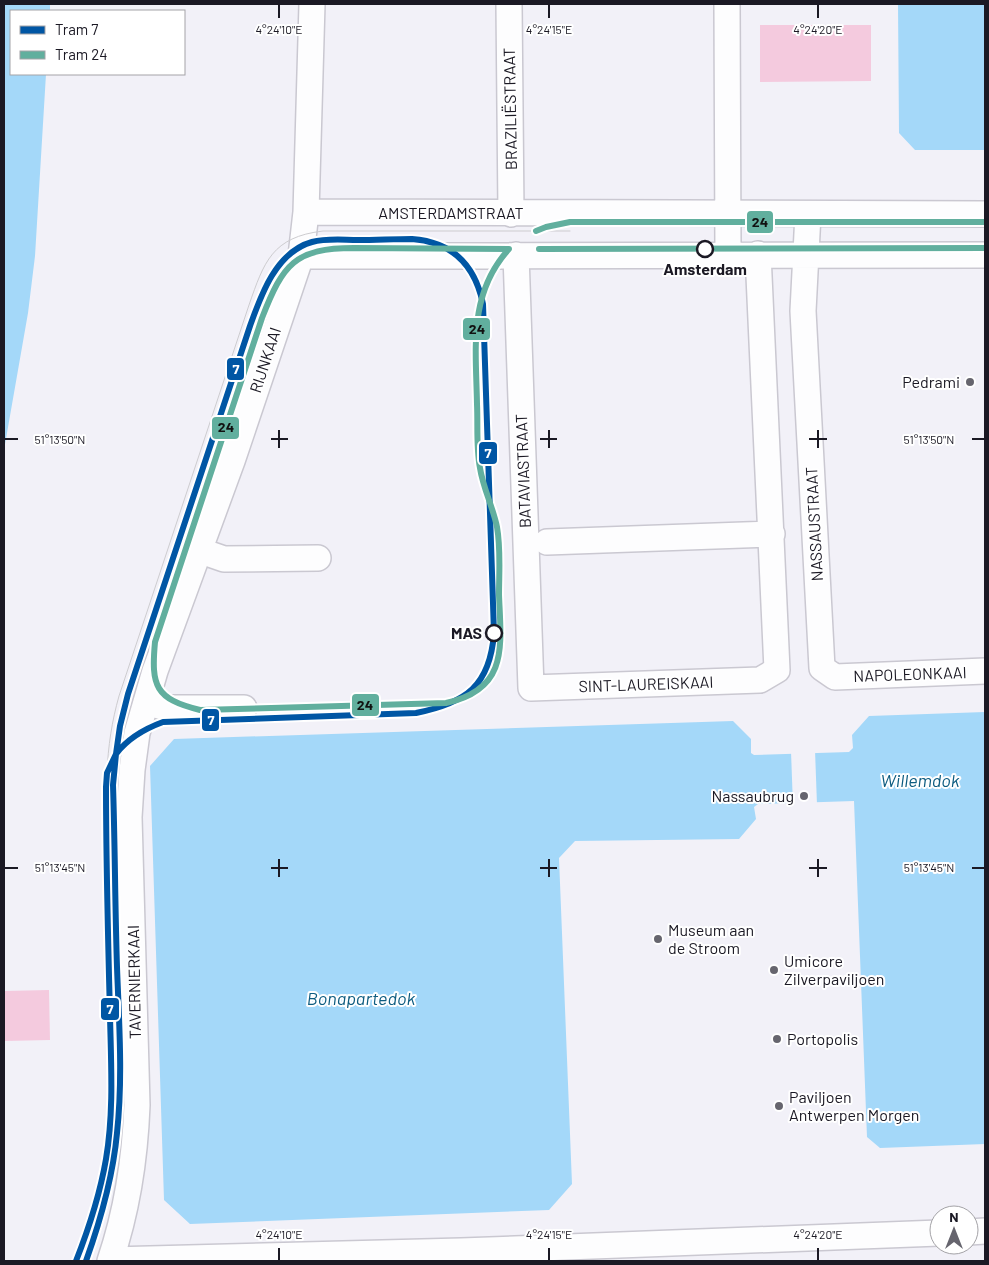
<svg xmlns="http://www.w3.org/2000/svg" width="989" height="1265" font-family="Barlow,sans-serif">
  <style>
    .green { fill: #f4cade }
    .water { fill: #a4d8f9 }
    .pier { fill: #f2f1f8 }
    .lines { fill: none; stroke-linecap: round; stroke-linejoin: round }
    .minor-casing { stroke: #cac8d1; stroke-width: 28 }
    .minor { stroke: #fdfdfe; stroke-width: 25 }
    .tram { stroke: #cdcccf; stroke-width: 1 }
    .tram-1-casing { stroke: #fff; stroke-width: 10 }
    .tram-2-casing { stroke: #fff; stroke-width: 10 }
    .tram-1 { stroke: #0056a4; stroke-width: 6 }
    .tram-2 { stroke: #61af9e; stroke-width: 6 }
    .ticks { fill: none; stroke: #1b1924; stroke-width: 2 }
    .stop-dot { fill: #fff; stroke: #1b1924; stroke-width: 2.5 }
    .poi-dot { fill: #66656e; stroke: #fff; stroke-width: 2 }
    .labels { text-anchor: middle; stroke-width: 4; stroke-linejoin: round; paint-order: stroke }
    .street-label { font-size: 16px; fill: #1b1924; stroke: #fff }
    .stop-label { font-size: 16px; font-weight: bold; fill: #1b1924; stroke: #fff }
    .poi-label { font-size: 16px; fill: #1b1924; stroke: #fff; text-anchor: start }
    .water-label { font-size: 18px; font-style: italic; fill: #0d5c80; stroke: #fff }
    .ticks-label { font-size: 12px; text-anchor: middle; fill: #1b1924; stroke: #fff; stroke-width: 4; stroke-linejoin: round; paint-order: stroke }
    .line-badge { stroke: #fff; stroke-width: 2 }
    .badge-label { font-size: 14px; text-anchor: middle; font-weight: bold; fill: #fff }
    .pale-badge-label { font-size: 14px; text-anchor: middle; font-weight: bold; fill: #111 }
  </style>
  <rect width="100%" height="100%" fill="#f2f1f8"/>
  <path class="green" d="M760 25H871V81L760 82Z
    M49 990 50 1040 5 1041 4 991Z"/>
  <path class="water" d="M4 4H50V11H11V74H46L35 256 28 313 4 450Z
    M898 4H985V150H915L899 133Z
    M985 712V1144L880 1148 867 1137 854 801 758 804 754 807 756 819 739 839 575 841 559 858 572 1184 549 1210 190 1224 164 1200 150 766 174 739 733 721 751 739V753L754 755 849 752 853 748 852 735 869 716Z"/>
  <path class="pier" d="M815 750 817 805 793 806 791 751Z"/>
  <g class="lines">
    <g class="minor-casing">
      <path id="minor" d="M509 4 511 214
        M727 4 728 254
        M306 212 985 214
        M808 214 803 311 822 668 835 677 985 671
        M516 255 531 688 760 680 777 670 758 254
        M301 256 985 255
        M547 542 772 534
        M198 550 224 559 318 558
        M146 702 166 708H244
        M969 1232 985 1231
        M111 1260 461 1251 939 1233
        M110 1261C127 1211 135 1159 137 1105L129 817 132 770 137 733 155 671 232 461 301 256 306 212 312 4"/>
    </g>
    <use href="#minor" class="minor"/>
    <path class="tram" d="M107 773C108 746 112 721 119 696L249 305C264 262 272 237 323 231H570"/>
    <g class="tram-1-casing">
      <path id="tram-1" d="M412 239C453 242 475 265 483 304L494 633C490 686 466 703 416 713L163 722C144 729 128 738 116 754L120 726 128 694 250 326C261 295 276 252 312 242 327 238 343 240 358 240 376 240 394 239 412 239Z
        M76 1261C89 1228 100 1194 106 1159 114 1112 111 1063 110 1015 108 939 106 863 106 787L107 773 116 754
        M86 1261C101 1219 113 1177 117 1133 123 1077 119 1022 117 967 115 906 115 845 113 785L116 754"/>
    </g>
    <g class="tram-2-casing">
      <path id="tram-2" d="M536 231 546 227 570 222H985
        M354 248 509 249C468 294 476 348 477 404 478 425 476 448 480 468 483 488 493 507 497 527 501 549 499 573 499 595 501 646 509 689 446 703L200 710C155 699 151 686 155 642L262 318C283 264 295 248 354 248Z
        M539 249 985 248"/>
    </g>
    <use href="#tram-1" class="tram-1"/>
    <use href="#tram-2" class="tram-2"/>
  </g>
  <path class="ticks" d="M279 5V18M549 5V18M818 5V18M279 430V448M549 430V448M818 430V448M5 439H18M271 439H288M540 439H557M809 439H827M972 439H984M279 859V877M549 859V877M818 859V877M5 868H18M271 868H288M540 868H557M809 868H827M972 868H984M279 1248V1260M549 1248V1260M818 1248V1260"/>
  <g class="stop-dot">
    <circle cx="705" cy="249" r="8"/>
    <circle cx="494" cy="633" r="8"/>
  </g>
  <g class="poi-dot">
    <circle cx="970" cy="382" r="5"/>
    <circle cx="804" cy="796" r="5"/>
    <circle cx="658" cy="939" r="5"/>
    <circle cx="774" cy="970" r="5"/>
    <circle cx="777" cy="1039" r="5"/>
    <circle cx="779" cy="1106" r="5"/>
  </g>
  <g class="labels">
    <g class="street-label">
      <text transform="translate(510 109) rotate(-91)" y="6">BRAZILIËSTRAAT</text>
      <text x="451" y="219">AMSTERDAMSTRAAT</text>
      <text transform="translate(265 360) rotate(-72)" y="6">RIJNKAAI</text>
      <text transform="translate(523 471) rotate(-92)" y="6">BATAVIASTRAAT</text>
      <text transform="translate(814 524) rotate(-93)" y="6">NASSAUSTRAAT</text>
      <text transform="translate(910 674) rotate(-2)" y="6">NAPOLEONKAAI</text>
      <text transform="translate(646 684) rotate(-2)" y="6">SINT-LAUREISKAAI</text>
      <text transform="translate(134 982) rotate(-91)" y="6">TAVERNIERKAAI</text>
    </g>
    <g class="stop-label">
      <text x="705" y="275">Amsterdam</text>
      <text x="482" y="639" text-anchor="end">MAS</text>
    </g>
    <g class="poi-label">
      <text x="960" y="388" text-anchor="end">Pedrami</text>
      <text x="794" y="802" text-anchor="end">Nassaubrug</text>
      <text x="668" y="936">Museum aan<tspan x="668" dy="18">de Stroom</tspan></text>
      <text x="784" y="967">Umicore<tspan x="784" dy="18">Zilverpaviljoen</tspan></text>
      <text x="787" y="1045">Portopolis</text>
      <text x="789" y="1103">Paviljoen<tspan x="789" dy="18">Antwerpen Morgen</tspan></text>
    </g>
    <g class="water-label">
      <text x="920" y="787">Willemdok</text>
      <text x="361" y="1005">Bonapartedok</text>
    </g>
  </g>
  <g class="ticks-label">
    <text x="279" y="34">4°24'10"E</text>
    <text x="549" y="34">4°24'15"E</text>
    <text x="818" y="34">4°24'20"E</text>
    <text x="60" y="444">51°13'50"N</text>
    <text x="929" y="444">51°13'50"N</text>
    <text x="60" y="872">51°13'45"N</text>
    <text x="929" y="872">51°13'45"N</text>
    <text x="279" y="1239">4°24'10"E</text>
    <text x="549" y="1239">4°24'15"E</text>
    <text x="818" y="1239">4°24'20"E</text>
  </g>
  <g class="line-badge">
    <rect x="746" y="210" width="28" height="24" rx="5" fill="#61af9e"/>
    <rect x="462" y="317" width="29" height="24" rx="5" fill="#61af9e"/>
    <rect x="226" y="357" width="19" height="24" rx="5" fill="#0056a4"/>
    <rect x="211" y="416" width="29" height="24" rx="5" fill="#61af9e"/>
    <rect x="478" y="441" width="20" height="24" rx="5" fill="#0056a4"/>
    <rect x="351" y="693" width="29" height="24" rx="5" fill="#61af9e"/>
    <rect x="201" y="708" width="19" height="24" rx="5" fill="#0056a4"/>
    <rect x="100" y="997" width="20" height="24" rx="5" fill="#0056a4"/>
  </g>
  <g class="badge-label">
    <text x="236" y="374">7</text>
    <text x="488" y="458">7</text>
    <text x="211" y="725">7</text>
    <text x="110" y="1014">7</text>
  </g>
  <g class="pale-badge-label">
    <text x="760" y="227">24</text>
    <text x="477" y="334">24</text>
    <text x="226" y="432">24</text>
    <text x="365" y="710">24</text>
  </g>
  <rect width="989" height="1265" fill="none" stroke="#1b1924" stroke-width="10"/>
  <rect x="10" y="10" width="175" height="65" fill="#ffffff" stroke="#a4a3a7"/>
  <rect x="20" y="26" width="25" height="8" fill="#0056a4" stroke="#a4a3a7"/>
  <text x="55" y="35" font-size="15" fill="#1b1924">Tram 7</text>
  <rect x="20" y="51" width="25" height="8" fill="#61af9e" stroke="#a4a3a7"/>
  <text x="55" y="60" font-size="15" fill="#1b1924">Tram 24</text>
  <g transform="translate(954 1230)"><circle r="24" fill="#ffffff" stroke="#a4a3a7"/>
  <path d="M0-4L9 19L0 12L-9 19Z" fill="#66656e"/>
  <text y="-8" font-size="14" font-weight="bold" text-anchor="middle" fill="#1b1924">N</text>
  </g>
</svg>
